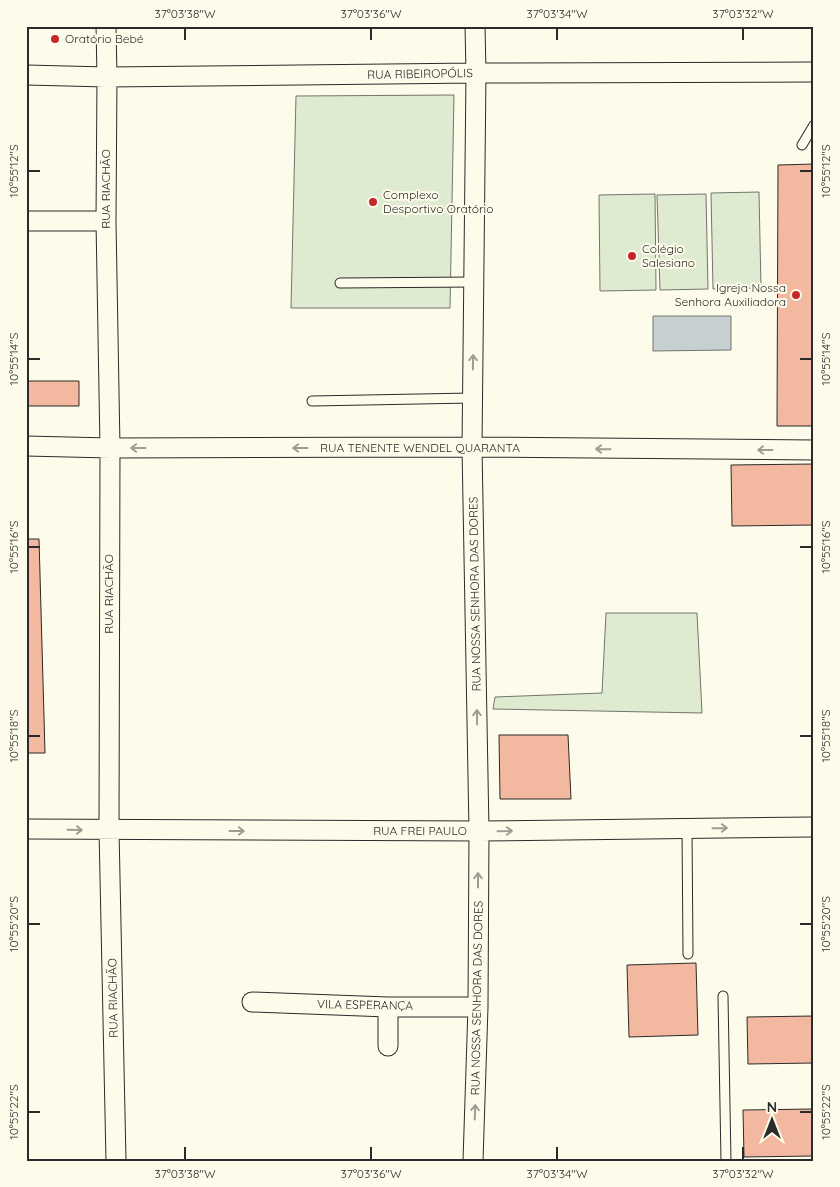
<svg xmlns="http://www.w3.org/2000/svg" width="840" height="1187" font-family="Quicksand,sans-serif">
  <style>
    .green { fill: #deebd1; stroke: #74746e }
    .water { fill: #c7d0d0; stroke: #74746e }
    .building { fill: #f2b8a0; stroke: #2b2b2b }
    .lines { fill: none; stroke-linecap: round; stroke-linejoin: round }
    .service-casing { stroke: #2b2b2b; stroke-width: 11 }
    .minor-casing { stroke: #2b2b2b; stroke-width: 21 }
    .service { stroke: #fdfbea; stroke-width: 9 }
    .minor { stroke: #fdfbea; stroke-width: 19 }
    .oneway { stroke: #9e9d94 }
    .ticks { fill: none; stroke: #2b2b2b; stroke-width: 2 }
    .poi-dot { fill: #c62828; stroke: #fdfbea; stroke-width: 2 }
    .labels { text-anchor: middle; stroke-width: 4; stroke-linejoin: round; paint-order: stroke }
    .poi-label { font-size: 12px; fill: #2b2b2b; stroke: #fdfbea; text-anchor: start }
    .street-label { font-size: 12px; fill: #2b2b2b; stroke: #fdfbea }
    .neatline { fill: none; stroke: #2b2b2b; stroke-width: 2 }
    .ticks-label { font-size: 12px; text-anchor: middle; fill: #2b2b2b }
  </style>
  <rect width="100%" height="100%" fill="#fdfbea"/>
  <path class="green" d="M454 95 450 308H291L296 96Z
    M759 192 761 288 713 289 711 193Z
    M655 194 656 290 600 291 599 195Z
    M706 194 708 289 660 290 657 195Z
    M606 613H697L702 713 493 709 495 697 602 693Z"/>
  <path class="water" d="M653 316H731V350L653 351Z"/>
  <path class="building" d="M814 164V426H777L778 165Z
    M26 381H79V406H26Z
    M814 464V525L732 526 731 465Z
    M26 539H39L45 753H26Z
    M499 735H568L571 799H500Z
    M696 963 698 1035 629 1037 627 965Z
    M814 1016V1063L748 1064 747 1017Z
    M814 1109V1156L744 1157 743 1110Z"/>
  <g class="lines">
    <g class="service-casing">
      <path id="service" d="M802 145 814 125
        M340 283 474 282
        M312 401 472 398
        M687 829 688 954
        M723 996 726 1161"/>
    </g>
    <g class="minor-casing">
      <path id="minor" d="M106 26 107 77 106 221 110 448 109 830 116 1161
        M26 75 107 77 476 73 814 72
        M26 221H106
        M26 446 110 448 472 447 814 450
        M26 829 479 831 814 827
        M252 1002 388 1007H478
        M388 1007V1046
        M473 1161 478 1007 479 831 472 447 476 73 475 26"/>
    </g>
    <use href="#service" class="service"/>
    <use href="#minor" class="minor"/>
  </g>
  <defs><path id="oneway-shaft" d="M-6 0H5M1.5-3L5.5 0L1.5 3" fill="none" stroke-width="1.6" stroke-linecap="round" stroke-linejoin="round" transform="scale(1.25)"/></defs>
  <g class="oneway">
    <use href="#oneway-shaft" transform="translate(473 362) rotate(-89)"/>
    <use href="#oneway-shaft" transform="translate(138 448) rotate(180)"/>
    <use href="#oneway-shaft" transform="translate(300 448) rotate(180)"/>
    <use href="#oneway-shaft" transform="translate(603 449) rotate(-179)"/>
    <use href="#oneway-shaft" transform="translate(765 450) rotate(-180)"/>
    <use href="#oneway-shaft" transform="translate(477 717) rotate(-91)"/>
    <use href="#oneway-shaft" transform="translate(720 828) rotate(-1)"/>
    <use href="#oneway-shaft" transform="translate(75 830) rotate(1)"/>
    <use href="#oneway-shaft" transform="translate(237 831)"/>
    <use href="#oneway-shaft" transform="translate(505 831) rotate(-1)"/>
    <use href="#oneway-shaft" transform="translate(478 880) rotate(-90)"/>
    <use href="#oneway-shaft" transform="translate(475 1112) rotate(-88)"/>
  </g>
  <path class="ticks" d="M185 28V40M371 28V40M557 28V40M743 28V40M28 171H40M800 171H812M28 359H40M800 359H812M28 547H40M800 547H812M28 736H40M800 736H812M28 924H40M800 924H812M28 1112H40M800 1112H812M185 1147V1160M371 1147V1160M557 1147V1160M743 1147V1160"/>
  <g class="poi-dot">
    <circle cx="55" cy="39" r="5"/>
    <circle cx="373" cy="202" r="5"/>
    <circle cx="632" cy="256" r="5"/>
    <circle cx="796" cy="295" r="5"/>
  </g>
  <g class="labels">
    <g class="poi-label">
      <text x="65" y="43">Oratório Bebé</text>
      <text x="383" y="199">Complexo<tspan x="383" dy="14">Desportivo Oratório</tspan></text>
      <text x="642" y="253">Colégio<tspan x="642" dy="14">Salesiano</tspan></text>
      <text x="786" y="292" text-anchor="end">Igreja Nossa<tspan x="786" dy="14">Senhora Auxiliadora</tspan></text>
    </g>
    <g class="street-label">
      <text transform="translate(420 74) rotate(-1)" y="4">RUA RIBEIROPÓLIS</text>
      <text transform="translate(106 189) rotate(-90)" y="4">RUA RIACHÃO</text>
      <text x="420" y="452">RUA TENENTE WENDEL QUARANTA</text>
      <text transform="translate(109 594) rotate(-90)" y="4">RUA RIACHÃO</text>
      <text transform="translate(475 594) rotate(-91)" y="4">RUA NOSSA SENHORA DAS DORES</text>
      <text x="420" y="835">RUA FREI PAULO</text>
      <text transform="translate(113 998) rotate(-91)" y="4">RUA RIACHÃO</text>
      <text transform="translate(477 998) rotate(-89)" y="4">RUA NOSSA SENHORA DAS DORES</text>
      <text transform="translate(365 1005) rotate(1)" y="4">VILA ESPERANÇA</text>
    </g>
  </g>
  <rect width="840" height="1187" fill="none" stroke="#fdfbea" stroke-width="55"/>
  <g transform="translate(772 1120)" stroke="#fdfbea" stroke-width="4" paint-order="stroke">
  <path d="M0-4L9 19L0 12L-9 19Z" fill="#2b2b2b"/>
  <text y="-8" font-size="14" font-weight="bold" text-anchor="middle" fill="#2b2b2b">N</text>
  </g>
  <rect x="28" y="28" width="784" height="1132" class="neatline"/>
  <g class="ticks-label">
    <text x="185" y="18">37°03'38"W</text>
    <text x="371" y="18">37°03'36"W</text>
    <text x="557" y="18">37°03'34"W</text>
    <text x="743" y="18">37°03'32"W</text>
    <text transform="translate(14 171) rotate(-90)" y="4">10°55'12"S</text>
    <text transform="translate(826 171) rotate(-90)" y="4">10°55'12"S</text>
    <text transform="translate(14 359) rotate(-90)" y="4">10°55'14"S</text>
    <text transform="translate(826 359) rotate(-90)" y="4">10°55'14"S</text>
    <text transform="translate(14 547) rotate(-90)" y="4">10°55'16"S</text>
    <text transform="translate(826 547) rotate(-90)" y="4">10°55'16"S</text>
    <text transform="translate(14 736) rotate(-90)" y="4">10°55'18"S</text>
    <text transform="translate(826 736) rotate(-90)" y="4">10°55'18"S</text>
    <text transform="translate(14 924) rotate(-90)" y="4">10°55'20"S</text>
    <text transform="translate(826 924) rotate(-90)" y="4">10°55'20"S</text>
    <text transform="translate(14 1112) rotate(-90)" y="4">10°55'22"S</text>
    <text transform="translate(826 1112) rotate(-90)" y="4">10°55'22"S</text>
    <text x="185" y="1178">37°03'38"W</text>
    <text x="371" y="1178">37°03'36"W</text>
    <text x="557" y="1178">37°03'34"W</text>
    <text x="743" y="1178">37°03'32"W</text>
  </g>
</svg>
